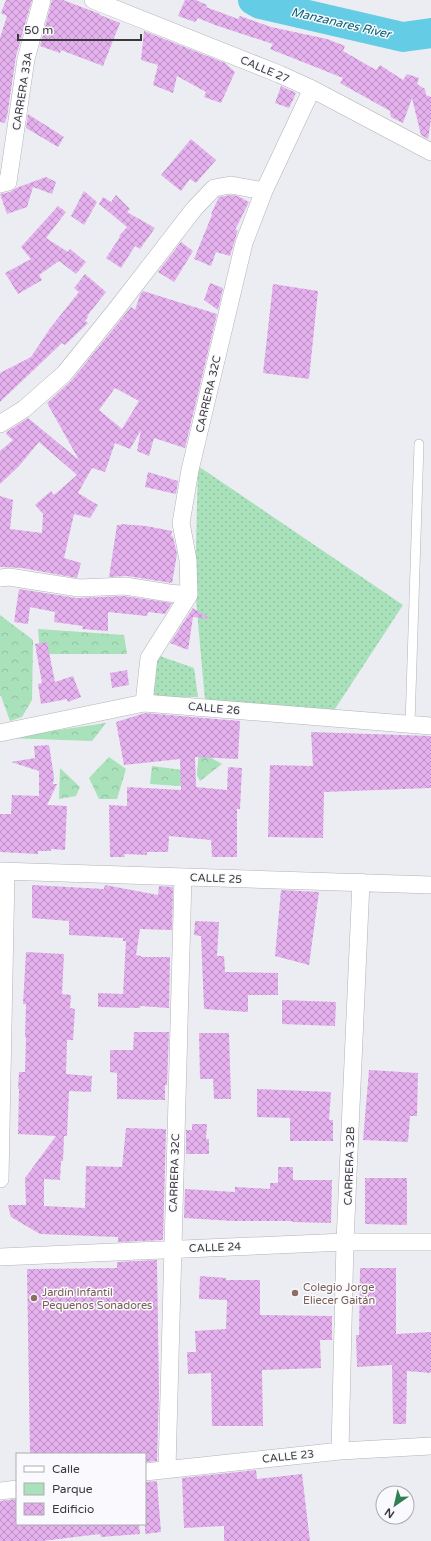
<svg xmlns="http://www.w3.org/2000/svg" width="431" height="1541" font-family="'Varela Round',sans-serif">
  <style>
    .green { fill: url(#green-dots) }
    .forest { fill: url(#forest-crowns) }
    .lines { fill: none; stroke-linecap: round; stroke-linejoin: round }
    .river { stroke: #64cce4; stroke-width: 30 }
    .building { fill: url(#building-cross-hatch); fill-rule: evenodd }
    .lane-casing { stroke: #b2b3b7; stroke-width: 10 }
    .street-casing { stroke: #b2b3b7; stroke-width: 18 }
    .lane { stroke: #fff; stroke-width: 9 }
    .street { stroke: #fff; stroke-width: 17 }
    .education-dot { fill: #8d6e63; stroke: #fafafe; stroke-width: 1.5 }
    .labels { text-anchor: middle; stroke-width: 3; stroke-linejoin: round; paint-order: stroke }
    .street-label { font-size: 11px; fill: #39393b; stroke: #fafafe }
    .education-label { font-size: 11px; fill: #785e54; stroke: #fafafe; text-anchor: start }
    .water-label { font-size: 12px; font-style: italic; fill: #056172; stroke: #fafafe }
  </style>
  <defs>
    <pattern id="green-dots" width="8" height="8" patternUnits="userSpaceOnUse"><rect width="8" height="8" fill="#a8e1ba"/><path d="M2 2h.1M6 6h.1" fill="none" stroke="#91c2a1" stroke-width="1.8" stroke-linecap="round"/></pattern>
    <pattern id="forest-crowns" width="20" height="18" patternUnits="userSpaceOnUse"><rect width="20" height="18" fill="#a8e1ba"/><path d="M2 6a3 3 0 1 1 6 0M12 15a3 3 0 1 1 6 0" fill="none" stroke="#91c2a1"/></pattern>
    <pattern id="building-cross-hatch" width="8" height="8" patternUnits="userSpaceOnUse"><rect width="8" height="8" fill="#e4b0ed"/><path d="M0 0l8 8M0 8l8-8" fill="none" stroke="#ba90c1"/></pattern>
  </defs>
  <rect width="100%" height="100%" fill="#ecedf2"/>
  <path class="green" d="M198 466 403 605 333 712 205 701 195 588Z
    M157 655 194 668 198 697H151Z"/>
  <path class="forest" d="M0 615 33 640 32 700 22 717 10 721 1 696H0Z
    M38 629 124 635 127 654H40Z
    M106 723 92 741 5 738Z
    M199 751 222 764 200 781 197 775Z
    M109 757 126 769 117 799H99L89 778Z
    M152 766 190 771 191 784 178 786 150 784Z
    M60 768 80 787 76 796 59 799Z"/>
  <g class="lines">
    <path class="river" d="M253 0 260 4 403 37 431 33"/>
  </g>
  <path class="building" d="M6 0H32L16 56 7 117V116L5 123 0 122V38L7 16 1 13Z
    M52 0H63L100 14V15L120 23 103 66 61 50 60 53 40 46Z
    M185 0H196L207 5 206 7 238 19 240 16 271 27 327 39 345 46 343 51 376 70 380 65 403 80 407 74 419 78 417 84 425 89 426 95 431 97V120L428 139 421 135 412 98 403 123 391 117 390 111 340 83 343 78 270 49 273 44 215 25 198 18 195 22 178 16Z
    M144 31 225 63 235 72 221 103 204 97 206 92 177 76 173 93 153 85 158 65 141 60Z
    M281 86 296 93 289 108 275 103Z
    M28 114 64 137 58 147 26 128Z
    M191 139 216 160 196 183 190 179 181 191 161 175Z
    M46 177 56 182 52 194 33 187 27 207 7 214 0 194 10 192 16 188Z
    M84 191 97 202 84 225 71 216Z
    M116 195 130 209 127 212 155 228 140 249 135 246 121 268 106 258 120 237 119 236 127 227 99 204 103 197 111 202Z
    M231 195 238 196 249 202 235 230H238L230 256 216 252 211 266 194 259 212 215 211 214 219 197Z
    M58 206 66 212 46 238 68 252 70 249 86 262 76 274 59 261 39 275 42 280 18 294 5 273 31 259 21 247Z
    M181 242 193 251 174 282 158 272Z
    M85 274 106 292 87 316 88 317 85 321 88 323 65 345 62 343 0 402V373L31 357 51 327 79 292 74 288Z
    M210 283 223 288 218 310 204 300Z
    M273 284 318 291 309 379 263 373Z
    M143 291 217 314 185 448 154 438 149 456 137 451 141 430 130 449 115 443 105 472 92 468 78 493 98 505 90 518 74 514 64 558 81 563 77 578 22 568 0 567V496L13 500 10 529 42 533 43 514 35 505 51 491 54 495 77 475 39 442 19 466 0 484V451L13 440 6 434 8 431 28 418 79 460 47 403 72 380 131 307 135 310 140 295ZM115 388 139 401 122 429 99 410Z
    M148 472 178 481 176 494 145 487Z
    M121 524 146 526 172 531 171 536 173 537 177 554 172 583 127 576 109 577 117 525H121Z
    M19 589 77 598 124 596 172 603 165 614 148 612 147 616 108 612V631L82 629 83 626 54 622 55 612 30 607 28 624 14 622Z
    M193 608 211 619 193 617 188 650 170 643Z
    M47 642 55 682 73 676 81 697 68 702 67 699 41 704 38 684 42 683 35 644Z
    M127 670 129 685 112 688 110 673Z
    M145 713 240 721 238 759 195 757 196 787 227 790 228 767 242 768 240 809H237V857H212L211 840 169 836 168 852H147V855L124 854 125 857H110L109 805 127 806V787L181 790 180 759 124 765 116 722Z
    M311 732 431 736V788L324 792 323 838 268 837 270 765 313 766Z
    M49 745 54 777 53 784H57L47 805 67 806 65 850 51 849V851H38V854L0 852V814H11L12 795 39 796V771L11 762 35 758 34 746Z
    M32 885 104 889 105 885 158 895 159 886 173 887 172 930 140 929 136 955 141 956V957H170L169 1008 140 1006V1008L98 1007V993L123 994 126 941H123V938L69 935V921L32 918Z
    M281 890 319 892 309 965 275 956Z
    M195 921 219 922 217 956H224L225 972 278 973V995H248V1012L204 1009 201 936 194 935Z
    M26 952 64 954 62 994 71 995 70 1008 75 1009 73 1040H67L66 1074 92 1076 91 1092 69 1091 67 1136H64L63 1161H61L60 1180 44 1179V1206L85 1208 86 1166 122 1167 126 1128 166 1129 163 1240 118 1242V1237L40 1234 11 1217 8 1205H26L25 1178 56 1136 18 1134 19 1089H18L19 1072H25L26 1037H25L26 1004H23Z
    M282 1000 336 1002 335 1026 282 1024Z
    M134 1032H169L167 1085H165V1100L117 1099V1073L110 1072V1050H133Z
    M199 1033H229L231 1099H214L213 1079H200Z
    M369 1070 418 1073 417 1116H410L408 1142 363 1140Z
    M257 1089 331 1092 329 1120H333V1141H290V1118L257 1117Z
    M192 1124H207L206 1139H209V1154H186V1130H192Z
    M278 1167H293V1180H332L331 1223 292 1222V1221H233L184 1218 185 1189 235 1192V1187L270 1189V1183H278Z
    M365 1178H407V1225L365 1224Z
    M157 1260 159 1392 157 1461 145 1462V1454H30L27 1269 117 1268V1262Z
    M360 1268H396V1334L431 1332V1373L407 1371 406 1424H393L392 1365 357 1367 356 1335H359Z
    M200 1276 226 1278V1280H260V1315L332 1316V1340H320L321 1368 262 1370 263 1426H212L211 1373 188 1374 187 1352H196L195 1331 226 1329 227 1300 199 1299Z
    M256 1470 257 1479 302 1474 310 1541H224V1526L184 1528 182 1478Z
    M157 1481 161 1532 145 1534V1482Z
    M17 1499V1524H139L140 1534 101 1537 100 1534 42 1541H0V1501Z"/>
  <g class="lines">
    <g class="lane-casing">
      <path id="lane" d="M410 724 419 444"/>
    </g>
    <g class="street-casing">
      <path id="street" d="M93 0 279 74 312 89 431 152
        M0 184 8 182 26 59 42 0
        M0 424 24 409 64 374 115 311 194 209 214 188 231 185 264 191
        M0 578 9 577 79 588 125 586 169 593 189 595
        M144 703 149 658 189 595 188 560 181 523 190 470 244 243 264 191 312 89
        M0 733 144 703 431 726
        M0 871 431 885
        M0 1179 6 872
        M0 1257 345 1242H431
        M340 1451 345 1242 361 882
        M167 1469 183 877
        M145 1472 340 1451 431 1446
        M0 1491 17 1489"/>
    </g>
    <use href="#lane" class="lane"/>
    <use href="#street" class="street"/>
  </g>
  <g class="education-dot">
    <circle cx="295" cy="1293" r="4"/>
    <circle cx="34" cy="1298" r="4"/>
  </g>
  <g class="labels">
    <g class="street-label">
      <text transform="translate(265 69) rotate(23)" y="4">CALLE 27</text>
      <text transform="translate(22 91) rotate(-81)" y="4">CARRERA 33A</text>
      <text transform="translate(208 394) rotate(-77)" y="4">CARRERA 32C</text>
      <text transform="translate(214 708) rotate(5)" y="4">CALLE 26</text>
      <text transform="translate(216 878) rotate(2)" y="4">CALLE 25</text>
      <text transform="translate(349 1166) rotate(-88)" y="4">CARRERA 32B</text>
      <text transform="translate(174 1173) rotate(-88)" y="4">CARRERA 32C</text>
      <text transform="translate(215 1247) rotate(-2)" y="4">CALLE 24</text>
      <text transform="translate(288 1456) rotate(-6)" y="4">CALLE 23</text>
    </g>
    <g class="education-label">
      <text x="303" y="1291">Colegio Jorge<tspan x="303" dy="13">Eliecer Gaitán</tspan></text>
      <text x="42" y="1296">Jardín Infantil<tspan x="42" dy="13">Pequenos Sonadores</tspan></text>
    </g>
    <g class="water-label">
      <text transform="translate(341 23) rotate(13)" y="4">Manzanares River</text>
    </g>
  </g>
  <rect x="16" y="1453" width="130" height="72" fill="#fafafe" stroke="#adadb0"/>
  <rect x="24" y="1466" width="20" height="6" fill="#ffffff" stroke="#adadb0"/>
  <text x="52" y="1473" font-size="12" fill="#39393b">Calle</text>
  <rect x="24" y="1483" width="20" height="12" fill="#a8e1ba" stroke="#adadb0"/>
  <text x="52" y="1493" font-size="12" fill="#39393b">Parque</text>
  <rect x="24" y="1503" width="20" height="12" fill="url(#building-cross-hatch)" stroke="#adadb0"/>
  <text x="52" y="1513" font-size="12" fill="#39393b">Edificio</text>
  <g transform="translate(395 1505) rotate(214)"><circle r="19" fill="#fafafe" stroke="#adadb0"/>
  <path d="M0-3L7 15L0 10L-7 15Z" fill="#318051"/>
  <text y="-6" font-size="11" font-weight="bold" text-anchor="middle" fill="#39393b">N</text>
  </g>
  <path d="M18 34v6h123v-6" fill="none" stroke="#39393b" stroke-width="2"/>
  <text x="24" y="34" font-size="12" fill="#39393b" stroke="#fafafe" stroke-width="3" paint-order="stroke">50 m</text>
</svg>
